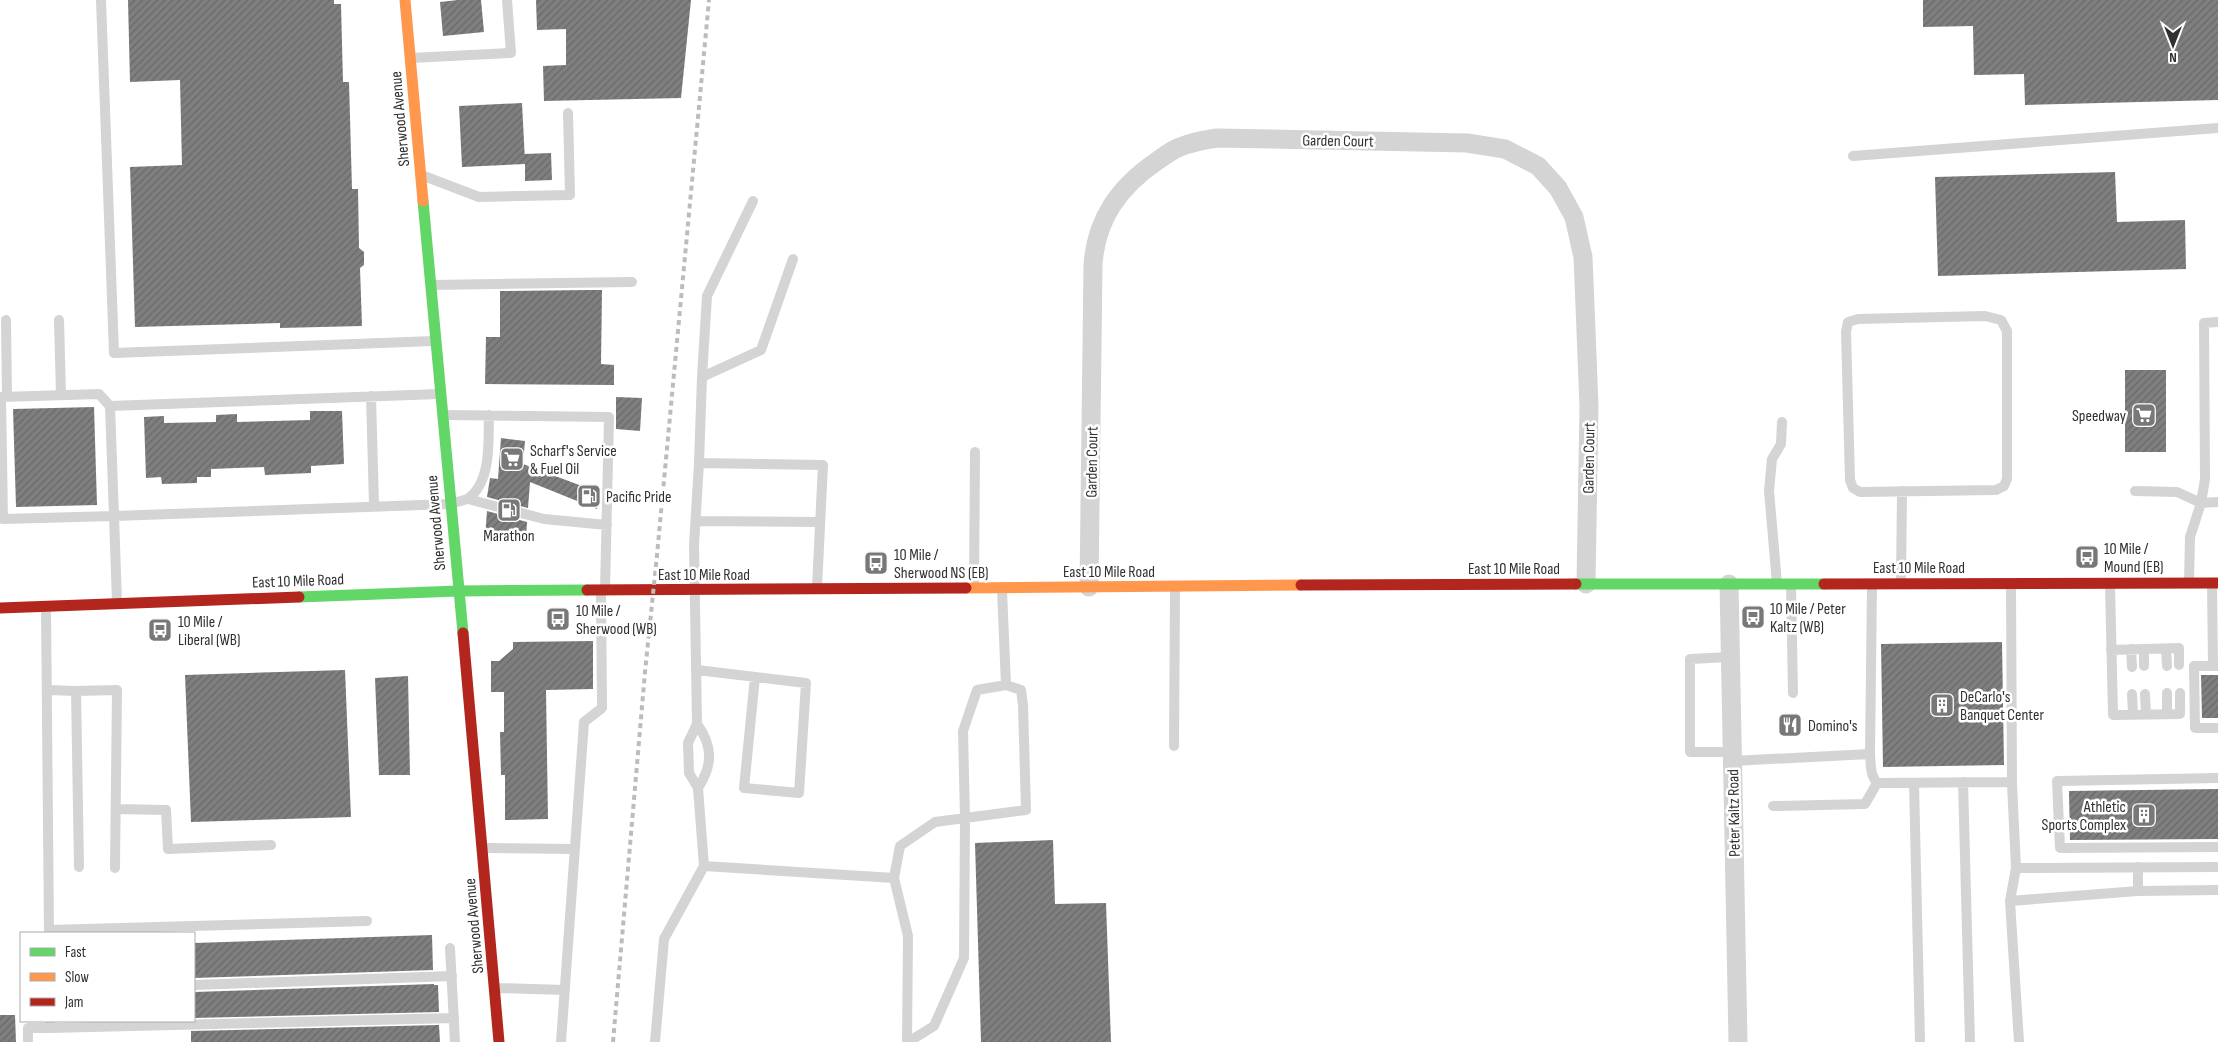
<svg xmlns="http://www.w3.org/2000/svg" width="2218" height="1042" font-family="'Sofia Sans Condensed',sans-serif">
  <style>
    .building { fill: url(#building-hatch) }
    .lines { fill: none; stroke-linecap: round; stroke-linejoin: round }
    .lane { stroke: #d4d4d4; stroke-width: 10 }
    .street { stroke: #d4d4d4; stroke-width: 19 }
    .fast { stroke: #63d668; stroke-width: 11 }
    .slow { stroke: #ff974d; stroke-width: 11 }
    .jam { stroke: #b3261e; stroke-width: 11 }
    .rail { stroke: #bcbcbc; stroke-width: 4; stroke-dasharray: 5 4; stroke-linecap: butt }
    .labels { text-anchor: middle; stroke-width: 5; stroke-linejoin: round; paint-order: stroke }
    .street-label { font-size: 16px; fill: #303030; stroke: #fff }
    .poi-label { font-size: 16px; fill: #303030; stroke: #fff; text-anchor: start }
  </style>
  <defs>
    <pattern id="building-hatch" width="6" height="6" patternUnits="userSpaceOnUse" patternTransform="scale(1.25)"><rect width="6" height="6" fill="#7f7f7f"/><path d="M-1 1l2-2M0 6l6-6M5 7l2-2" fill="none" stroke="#686868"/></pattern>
  </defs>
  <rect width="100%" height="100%" fill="#fff"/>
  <path class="building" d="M128 0H334V4H341L343 82H349L352 189H358L359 248 364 252V265L360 268 362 326 280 328V323L135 327 130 167 182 165 180 80 130 82Z
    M458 0H481L484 32 443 36 440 2Z
    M536 0H691L681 98 544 101 543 66 566 65V29L537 30Z
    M1923 0H2218V100L2025 105 2024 74 1974 75 1973 26 1923 27Z
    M522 103 525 161 524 154 551 153 552 180 525 181V164L462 167 459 106Z
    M2115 172 2117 222 2185 220 2186 269 1938 276 1935 177Z
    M588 290H602L601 364 614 365V385L485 384 486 337H500V291Z
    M2125 370H2166V452H2125Z
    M616 397 642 398 640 431 616 429Z
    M94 407 97 505 16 507 13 409Z
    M310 411H342L344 464 311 466V473L265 475 264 467 211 469V477H197V483L162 484 161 477 146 478 144 417 164 416V423L216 422V415L237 414V422L310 420Z
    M501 438 525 441 523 464 598 492 597 509 530 482 528 508 487 497 490 478 498 479Z
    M487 511 527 522 526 540 485 538Z
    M593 641V689L546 690 548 819 505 820V775H501L500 732H504V692H491V661H499L513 649V642Z
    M2002 642 2004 765 1883 767 1881 644Z
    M345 670 351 817 191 822 185 675Z
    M2201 675H2218V718H2202Z
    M408 676 410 775H379L375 678Z
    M2218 789V839L2070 840 2069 791Z
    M1053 840 1055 904 1106 903 1111 1042H981L975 843Z
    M432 935 433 970 194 978V943Z
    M434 984V985H438L439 1012 194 1018V992Z
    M0 1015H15L16 1042H0Z
    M439 1025 440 1042H191V1031Z"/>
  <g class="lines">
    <path class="lane" d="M101 0 114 353 434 341
      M411 58 511 53 507 0
      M1853 156 2218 128
      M424 176 479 197 570 195 568 113
      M431 285 632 282
      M1985 316 2001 320 2007 331V479L2004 486 1996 490 1860 492 1853 488 1850 480 1846 332 1848 322 1858 319Z
      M6 320 7 397
      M59 320 61 395
      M702 377 707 296 753 201
      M371 396 374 506
      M110 406 99 394 1 397 3 519 114 516 110 406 439 394
      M444 415 609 417 605 590
      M699 463 702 377 761 350 793 259
      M2135 491 2177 492 2201 503 2218 502
      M468 499 544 519 607 525
      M696 521 820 522
      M2189 582 2190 537 2201 503 2205 479 2204 323 2218 322
      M1777 583 1769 491 1772 459 1781 444 1782 422
      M1901 583 1902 491
      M2212 584 2213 666
      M1791 585 1793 693
      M1872 585 1870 754C1871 765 1870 775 1877 783L2009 782 2012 784 2016 868 2010 901 2019 1042
      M2011 585 2012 784
      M2110 585 2113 715 2180 714V693
      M817 587 823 465 699 463 694 545 697 724 688 743 689 773 698 788 704 866 894 878 900 846 935 822 1026 810 1023 705 1021 690 1006 685 1002 590
      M974 588 975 452
      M117 602 114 516 450 504C455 502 464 501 469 498 492 480 488 441 489 415
      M46 607 49 933
      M2131 649 2132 667
      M2144 649V666
      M2166 649 2167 666
      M2111 650 2179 648V665
      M1730 657 1690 659V752H1732
      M2218 666H2194L2195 728H2218
      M697 670 806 683 799 793 744 788 755 677
      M48 690 76 691 79 867
      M76 691 117 690 115 868
      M2167 693V714
      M2132 694 2133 714
      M2145 694 2146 714
      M697 724C713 746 713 765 698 788
      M1174 746 1175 588
      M1732 761 1870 754
      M2218 778 2057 781 2060 848 2218 847
      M1963 782 1970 1042
      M1914 783 1920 1042
      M1773 806 1865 804 1877 783
      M116 809 166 810 168 849 271 845
      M484 848 575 849
      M2138 867V891
      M2016 868 2218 867
      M894 878 908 936 907 1042
      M2010 901 2138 891 2218 890
      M49 930 367 921
      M450 948 455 1042
      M194 985 452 976
      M496 988 565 990
      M50 1028 454 1018
      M28 1042V1028H50V1021
      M561 1042 584 722 602 708 601 591
      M655 1042 664 939 704 866
      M908 1042 934 1026 964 958 965 818 963 731 977 690 1006 685"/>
    <path class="street" d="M1729 584 1738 1042
      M1089 587 1093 265C1096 219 1119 187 1157 161 1164 156 1172 150 1180 147 1192 142 1204 140 1217 138L1467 143 1505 149 1538 166 1558 188 1574 217 1583 257 1589 406 1586 584"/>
    <path class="fast" d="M423 201 463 633
      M1576 584H1824
      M299 597 458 591 587 590"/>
    <path class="slow" d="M405 0 423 201
      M966 588 1301 585"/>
    <path class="jam" d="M1824 584 2218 583
      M1301 585 1576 584
      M587 590 966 588
      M0 608 299 597
      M463 633 499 1042"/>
    <path class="rail" d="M613 1042 645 672 657 555 709 0"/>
  </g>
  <defs>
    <g id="supermarket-square" transform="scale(1.25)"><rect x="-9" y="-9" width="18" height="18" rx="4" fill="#787878" stroke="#fff"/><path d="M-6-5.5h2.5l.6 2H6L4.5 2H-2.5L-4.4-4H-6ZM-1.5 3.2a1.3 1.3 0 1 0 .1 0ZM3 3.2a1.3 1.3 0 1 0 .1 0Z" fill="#fff"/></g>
    <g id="fuel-square" transform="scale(1.25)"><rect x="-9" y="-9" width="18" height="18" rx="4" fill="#787878" stroke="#fff"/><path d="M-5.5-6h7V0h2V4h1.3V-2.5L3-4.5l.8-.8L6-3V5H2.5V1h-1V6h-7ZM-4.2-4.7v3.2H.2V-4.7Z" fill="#fff"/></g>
    <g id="bus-square" transform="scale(1.25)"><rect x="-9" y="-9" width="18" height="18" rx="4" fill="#787878" stroke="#fff"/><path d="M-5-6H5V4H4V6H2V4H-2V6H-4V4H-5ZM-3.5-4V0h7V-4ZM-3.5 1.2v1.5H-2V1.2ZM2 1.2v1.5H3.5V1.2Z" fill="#fff"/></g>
    <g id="building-square" transform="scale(1.25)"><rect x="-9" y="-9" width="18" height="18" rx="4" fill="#787878" stroke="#fff"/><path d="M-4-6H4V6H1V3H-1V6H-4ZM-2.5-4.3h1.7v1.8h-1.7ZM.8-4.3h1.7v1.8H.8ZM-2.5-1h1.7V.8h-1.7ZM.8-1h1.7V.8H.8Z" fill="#fff"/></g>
    <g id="restaurant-square" transform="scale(1.25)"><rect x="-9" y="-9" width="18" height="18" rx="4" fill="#787878" stroke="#fff"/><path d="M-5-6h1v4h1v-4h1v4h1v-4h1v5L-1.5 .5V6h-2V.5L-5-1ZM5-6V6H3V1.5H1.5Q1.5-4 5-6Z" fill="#fff"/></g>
  </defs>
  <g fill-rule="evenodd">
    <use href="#supermarket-square" x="2144" y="415"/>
    <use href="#supermarket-square" x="512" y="459"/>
    <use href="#fuel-square" x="589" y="496"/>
    <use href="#fuel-square" x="509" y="510"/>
    <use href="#bus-square" x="2087" y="557"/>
    <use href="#bus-square" x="876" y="563"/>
    <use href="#bus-square" x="1753" y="617"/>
    <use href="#bus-square" x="558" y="619"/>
    <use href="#bus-square" x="160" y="630"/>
    <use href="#building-square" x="1942" y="705"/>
    <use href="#restaurant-square" x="1790" y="725"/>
    <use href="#building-square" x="2144" y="815"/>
  </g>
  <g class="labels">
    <g class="street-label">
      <text transform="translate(399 119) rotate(-95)" y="6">Sherwood Avenue</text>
      <text transform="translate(1338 140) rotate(1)" y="6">Garden Court</text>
      <text transform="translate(1588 458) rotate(-89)" y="6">Garden Court</text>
      <text transform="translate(1091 462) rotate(-89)" y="6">Garden Court</text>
      <text transform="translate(435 523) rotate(-95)" y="6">Sherwood Avenue</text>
      <text x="1919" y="573">East 10 Mile Road</text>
      <text x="1514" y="574">East 10 Mile Road</text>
      <text x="1109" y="577">East 10 Mile Road</text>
      <text x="704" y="580">East 10 Mile Road</text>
      <text transform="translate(298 580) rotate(-2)" y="6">East 10 Mile Road</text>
      <text transform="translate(1733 813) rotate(-91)" y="6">Peter Kaltz Road</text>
      <text transform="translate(473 926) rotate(-95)" y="6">Sherwood Avenue</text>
    </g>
    <g class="poi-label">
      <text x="2126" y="421" text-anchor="end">Speedway</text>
      <text x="530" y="456">Scharf's Service<tspan x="530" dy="18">&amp; Fuel Oil</tspan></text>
      <text x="606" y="502">Pacific Pride</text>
      <text x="509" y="541" text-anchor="middle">Marathon</text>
      <text x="2104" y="554">10 Mile /<tspan x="2104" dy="18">Mound (EB)</tspan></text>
      <text x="894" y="560">10 Mile /<tspan x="894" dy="18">Sherwood NS (EB)</tspan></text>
      <text x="1770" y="614">10 Mile / Peter<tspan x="1770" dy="18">Kaltz (WB)</tspan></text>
      <text x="576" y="616">10 Mile /<tspan x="576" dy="18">Sherwood (WB)</tspan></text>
      <text x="178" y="627">10 Mile /<tspan x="178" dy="18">Liberal (WB)</tspan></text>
      <text x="1960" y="702">DeCarlo's<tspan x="1960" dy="18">Banquet Center</tspan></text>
      <text x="1808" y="731">Domino's</text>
      <text x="2126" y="812" text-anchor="end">Athletic<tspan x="2126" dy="18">Sports Complex</tspan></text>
    </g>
  </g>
  <rect x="20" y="932" width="175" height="90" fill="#ffffff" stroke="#acacac"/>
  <rect x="30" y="948" width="25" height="8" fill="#63d668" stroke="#acacac"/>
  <text x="65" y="957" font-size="15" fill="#303030">Fast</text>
  <rect x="30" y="973" width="25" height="8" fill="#ff974d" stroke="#acacac"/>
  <text x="65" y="982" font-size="15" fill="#303030">Slow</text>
  <rect x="30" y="998" width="25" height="8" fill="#b3261e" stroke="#acacac"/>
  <text x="65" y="1007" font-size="15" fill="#303030">Jam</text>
  <g transform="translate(2173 45) rotate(180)" stroke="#ffffff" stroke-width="4" paint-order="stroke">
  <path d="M0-4L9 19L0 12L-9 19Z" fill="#303030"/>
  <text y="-8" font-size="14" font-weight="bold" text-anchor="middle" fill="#303030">N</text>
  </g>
</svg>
